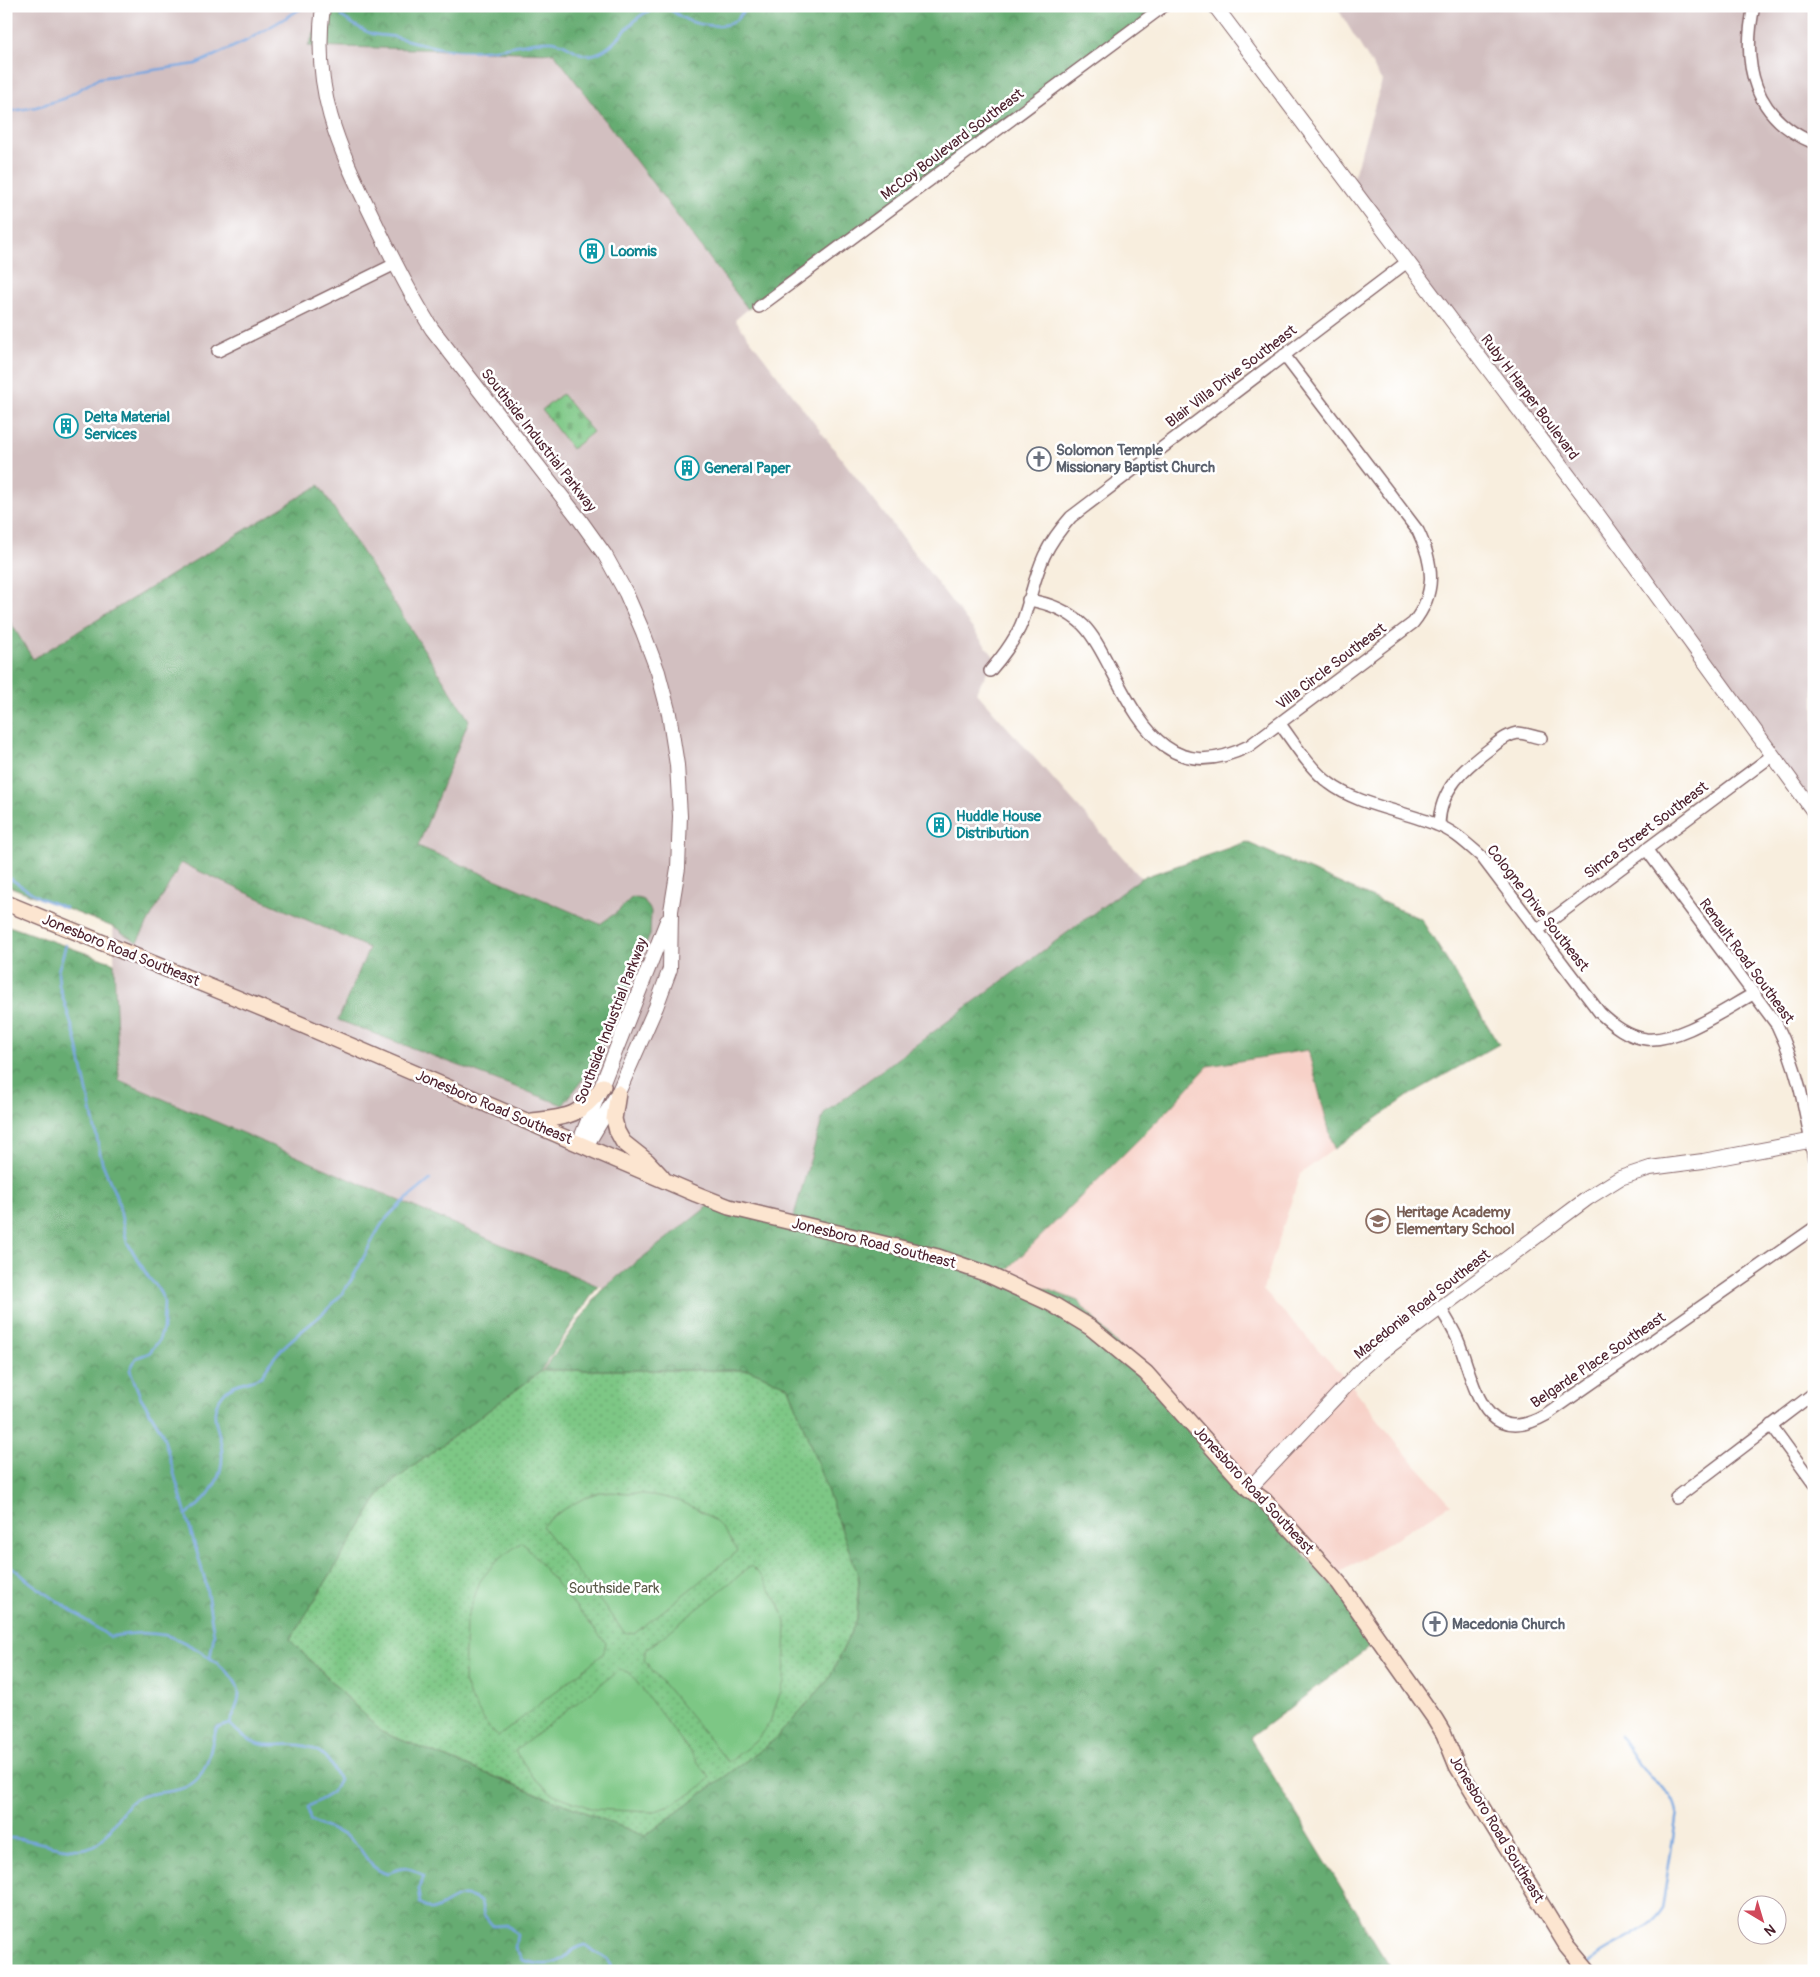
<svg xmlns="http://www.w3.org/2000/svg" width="1820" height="1977" font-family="Pangolin,sans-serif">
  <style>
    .built { fill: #f7d1c8 }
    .industrial { fill: #d2bfc0 }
    .grass { fill: url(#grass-dots); stroke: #647358 }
    .forest { fill: url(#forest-crowns); stroke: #58664e }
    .cemetery { fill: url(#cemetery-stones); stroke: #647358 }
    .garden { fill: #7dc785; stroke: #647358 }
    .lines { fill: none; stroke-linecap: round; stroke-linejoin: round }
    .stream { stroke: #77a6e0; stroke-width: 2.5 }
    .minor-casing { stroke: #87676a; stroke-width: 14 }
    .tertiary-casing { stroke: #87676a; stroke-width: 16 }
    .secondary-casing { stroke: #87676a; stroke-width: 18 }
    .minor { stroke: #fff; stroke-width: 11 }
    .tertiary { stroke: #fff; stroke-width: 14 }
    .secondary { stroke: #fce5d0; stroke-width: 15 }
    .labels { text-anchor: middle; stroke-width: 5; stroke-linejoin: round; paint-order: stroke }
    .street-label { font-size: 15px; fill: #4a1f2b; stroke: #fff }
    .culture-label { font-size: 15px; font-weight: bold; fill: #0d838f; stroke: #fff; text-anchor: start }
    .worship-label { font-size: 15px; font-weight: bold; fill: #5b616d; stroke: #fff; text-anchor: start }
    .education-label { font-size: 15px; font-weight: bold; fill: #785e54; stroke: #fff; text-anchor: start }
    .park-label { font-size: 15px; fill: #5c5a4a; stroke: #fff }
  </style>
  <defs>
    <pattern id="grass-dots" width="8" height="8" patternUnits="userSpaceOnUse" patternTransform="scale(1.25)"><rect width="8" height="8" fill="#7dc785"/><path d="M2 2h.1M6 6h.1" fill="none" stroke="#6eaa73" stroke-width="1.8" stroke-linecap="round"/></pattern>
    <pattern id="forest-crowns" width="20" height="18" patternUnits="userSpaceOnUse" patternTransform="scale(1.25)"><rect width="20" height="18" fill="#66ac72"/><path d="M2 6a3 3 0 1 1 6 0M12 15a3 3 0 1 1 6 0" fill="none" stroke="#568b5e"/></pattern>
    <pattern id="cemetery-stones" width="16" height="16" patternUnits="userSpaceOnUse" patternTransform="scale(1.25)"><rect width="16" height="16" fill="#7dc785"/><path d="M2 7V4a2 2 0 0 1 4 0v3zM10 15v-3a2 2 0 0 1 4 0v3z" fill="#6eaa73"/></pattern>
  </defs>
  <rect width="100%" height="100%" fill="#fff"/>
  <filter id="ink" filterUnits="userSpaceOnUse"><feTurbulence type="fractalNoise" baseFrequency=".02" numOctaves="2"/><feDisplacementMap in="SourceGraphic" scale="10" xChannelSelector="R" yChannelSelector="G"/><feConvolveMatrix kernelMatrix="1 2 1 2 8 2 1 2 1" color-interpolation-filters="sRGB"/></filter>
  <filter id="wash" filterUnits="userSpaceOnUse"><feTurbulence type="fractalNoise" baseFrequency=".0096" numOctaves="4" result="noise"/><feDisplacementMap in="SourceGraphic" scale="20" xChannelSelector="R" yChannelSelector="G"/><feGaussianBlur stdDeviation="1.12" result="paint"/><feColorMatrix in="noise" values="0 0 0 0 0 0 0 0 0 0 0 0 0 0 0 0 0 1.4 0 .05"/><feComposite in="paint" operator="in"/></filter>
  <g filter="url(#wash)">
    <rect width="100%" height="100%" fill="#f8eede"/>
    <path class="built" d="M1308 1050 1334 1149 1300 1174 1263 1290 1353 1387 1398 1445 1451 1504 1330 1579 1078 1301 1003 1273 1169 1109 1208 1066Z"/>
    <path class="industrial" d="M6 6H327L308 46 554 53 748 309 735 320 995 658 976 692 1141 878 824 1113 791 1225 719 1198 603 1288 240 1136 119 1080 113 927 32 659 6 615Z
      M1336 6H1814V805L1618 556 1350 189 1382 81Z"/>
    <path class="grass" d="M543 1370H750L789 1387 859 1576 857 1619 829 1679 774 1740 645 1836 381 1732 290 1640 383 1489Z"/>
    <path class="forest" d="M327 6H1165L748 309 554 53 308 46Z
      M319 485 469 720 418 846 600 924 617 912 632 897 644 900 651 911 650 935 610 1030 590 1070 563 1105 338 1020 369 948 181 863 137 942 113 927 6 885V615L33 659Z
      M1246 842 1421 919 1499 1044 1411 1094 1334 1149 1308 1050 1208 1066 1169 1109 1004 1273 1078 1301 1380 1639 1250 1738 1392 1971H6V925L114 963 119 1080 598 1286 540 1372 383 1489 290 1640 381 1732 645 1836 774 1740 829 1679 857 1619 859 1577 789 1387 750 1370H543L603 1288 719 1198 791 1225 824 1113 1141 878Z"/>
    <path class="cemetery" d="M562 394 593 432 572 449 542 410Z"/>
    <path class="garden" d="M599 1492C642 1493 683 1493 717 1523 725 1530 731 1542 738 1551L634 1634 624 1632 542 1526C559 1511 578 1500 599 1492Z
      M522 1542 606 1643 603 1654 498 1737 487 1725 470 1697 464 1681 466 1621 480 1581 496 1561Z
      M751 1566 763 1578 780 1606 786 1622 784 1682 770 1722 755 1742 728 1762 644 1660 646 1650Z
      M619 1670 629 1672 710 1778 697 1790 669 1806 653 1812 593 1809 553 1794 534 1778 515 1751Z"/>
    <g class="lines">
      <path class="stream" d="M342 17C352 23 362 31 373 34 381 36 390 35 399 38 436 48 456 54 496 49 514 47 533 40 552 41 568 42 576 56 590 55 619 51 629 13 658 8 669 6 673 12 681 17 694 25 723 30 736 20 741 16 742 10 748 6
        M6 112 36 107 63 99 99 78 196 64 246 41 304 7
        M6 876 40 898 66 908
        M66 945 58 971 59 985 76 1039 102 1162 118 1201 127 1242 149 1278 158 1288 164 1301 163 1329 158 1342 149 1353 136 1358 130 1370 140 1396 162 1432 205 1580 214 1635 210 1658
        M186 1515C209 1499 227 1475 221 1444 218 1423 207 1413 224 1393 233 1382 250 1382 262 1376 281 1339 314 1327 339 1297 358 1275 366 1248 382 1224 394 1207 414 1194 430 1180
        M6 1562 31 1583 110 1637C128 1633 146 1632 164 1635 185 1639 239 1671 239 1694 239 1703 233 1715 230 1724
        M230 1724C265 1763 286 1732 319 1752 329 1758 334 1771 339 1780L332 1793 308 1807 310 1820C322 1828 337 1830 349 1838 367 1851 364 1866 387 1874 403 1866 411 1866 424 1877L418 1889 420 1903 432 1910C454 1903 457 1887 481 1902L484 1915 493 1926 507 1925 517 1934 515 1948 522 1960C535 1964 549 1967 561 1960 572 1953 569 1950 585 1945L608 1960 615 1971
        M6 1838C32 1837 58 1851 82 1849 108 1846 114 1816 131 1802 150 1787 181 1798 198 1778 210 1764 210 1745 217 1728L230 1724
        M1587 1963C1612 1943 1645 1936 1662 1909L1677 1812C1672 1787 1657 1789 1644 1771 1636 1759 1628 1746 1620 1735"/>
    </g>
  </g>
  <g filter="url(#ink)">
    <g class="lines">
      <g class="minor-casing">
        <path id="minor" d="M1754 6C1741 65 1754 118 1814 143
          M759 307 1164 6
          M218 351 395 264
          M1028 600C1049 603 1067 610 1083 625 1096 638 1104 657 1113 673 1145 734 1175 783 1249 746L1413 623C1437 593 1434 564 1418 531L1284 355
          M990 671C1003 656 1016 639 1023 620 1038 575 1037 555 1071 517L1407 262
          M1280 724C1295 744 1309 768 1329 783 1357 805 1404 811 1437 825 1454 831 1467 844 1481 856L1600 1013C1613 1025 1628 1037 1646 1039 1680 1042 1725 1009 1755 993
          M1439 825C1440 789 1464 768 1491 748 1498 742 1508 734 1518 733 1524 733 1534 737 1541 738
          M1646 849 1777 1025C1799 1070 1805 1110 1814 1159
          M1538 930 1773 755
          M1441 1309C1447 1320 1455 1331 1459 1343 1475 1386 1484 1450 1546 1415L1814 1228
          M1771 1425 1814 1484
          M1676 1498 1814 1393"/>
      </g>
      <g class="tertiary-casing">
        <path id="tertiary" d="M323 6C312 90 337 144 373 218 391 256 409 293 432 329L580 520 605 555 626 593 643 632 658 672 669 714 677 765 680 816 678 868 671 911 670 969 656 1007 618 1093 586 1146
          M1215 6 1596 512 1814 812
          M581 1138 667 921
          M1249 1489 1363 1368 1380 1353 1588 1198 1620 1178 1650 1168 1703 1161 1814 1140"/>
      </g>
      <g class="secondary-casing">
        <path id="secondary" d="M6 903 300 1024 696 1194 729 1207 938 1257 987 1274 1052 1304 1090 1327 1146 1373 1249 1489 1265 1501 1339 1583 1435 1719 1444 1734 1457 1766 1492 1824 1567 1946 1588 1971
          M618 1093 614 1119 617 1131 623 1142 647 1161 662 1177
          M532 1121C567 1117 580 1117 603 1086"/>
      </g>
      <use href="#minor" class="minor"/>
      <use href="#tertiary" class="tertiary"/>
      <use href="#secondary" class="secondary"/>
    </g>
  </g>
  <defs>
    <g id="building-ring" transform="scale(1.25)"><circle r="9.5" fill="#fff" stroke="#0f9aa8" stroke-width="1.5"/><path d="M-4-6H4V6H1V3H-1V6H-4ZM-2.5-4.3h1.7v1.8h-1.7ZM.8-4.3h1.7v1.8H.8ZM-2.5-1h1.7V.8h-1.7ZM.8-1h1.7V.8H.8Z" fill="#0f9aa8"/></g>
    <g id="church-ring" transform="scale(1.25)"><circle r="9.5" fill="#fff" stroke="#6b7280" stroke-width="1.5"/><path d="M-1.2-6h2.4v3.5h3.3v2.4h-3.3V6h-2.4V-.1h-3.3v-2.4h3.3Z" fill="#6b7280"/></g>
    <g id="school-ring" transform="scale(1.25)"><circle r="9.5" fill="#fff" stroke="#8d6e63" stroke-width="1.5"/><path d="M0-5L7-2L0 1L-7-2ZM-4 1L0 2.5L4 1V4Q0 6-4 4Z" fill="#8d6e63"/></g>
  </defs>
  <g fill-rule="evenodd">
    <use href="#building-ring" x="592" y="251"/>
    <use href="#building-ring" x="66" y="426"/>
    <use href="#church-ring" x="1039" y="459"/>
    <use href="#building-ring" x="687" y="468"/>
    <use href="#building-ring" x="939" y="825"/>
    <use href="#school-ring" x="1378" y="1221"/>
    <use href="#church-ring" x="1435" y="1624"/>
  </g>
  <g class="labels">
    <g class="street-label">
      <text transform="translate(952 144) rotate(-37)" y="5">McCoy Boulevard Southeast</text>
      <text transform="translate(1231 376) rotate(-37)" y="5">Blair Villa Drive Southeast</text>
      <text transform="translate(1530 397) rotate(53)" y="5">Ruby H Harper Boulevard</text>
      <text transform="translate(539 440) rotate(52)" y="5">Southside Industrial Parkway</text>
      <text transform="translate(1331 666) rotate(-37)" y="5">Villa Circle Southeast</text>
      <text transform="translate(1646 830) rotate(-37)" y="5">Simca Street Southeast</text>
      <text transform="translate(1538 908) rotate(52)" y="5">Cologne Drive Southeast</text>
      <text transform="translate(121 950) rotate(22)" y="5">Jonesboro Road Southeast</text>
      <text transform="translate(1747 961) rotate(54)" y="5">Renault Road Southeast</text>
      <text transform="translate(611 1021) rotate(-69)" y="5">Southside Industrial Parkway</text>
      <text transform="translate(494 1107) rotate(23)" y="5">Jonesboro Road Southeast</text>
      <text transform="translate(874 1243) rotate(14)" y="5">Jonesboro Road Southeast</text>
      <text transform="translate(1422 1304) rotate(-38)" y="5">Macedonia Road Southeast</text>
      <text transform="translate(1598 1360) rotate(-34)" y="5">Belgarde Place Southeast</text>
      <text transform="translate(1254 1490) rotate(47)" y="5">Jonesboro Road Southeast</text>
      <text transform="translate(1497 1829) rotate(59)" y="5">Jonesboro Road Southeast</text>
    </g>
    <g class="culture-label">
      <text x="610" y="256">Loomis</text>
      <text x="84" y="422">Delta Material<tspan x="84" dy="17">Services</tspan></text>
      <text x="704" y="473">General Paper</text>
      <text x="956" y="821">Huddle House<tspan x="956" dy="17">Distribution</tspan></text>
    </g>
    <g class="worship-label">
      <text x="1056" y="455">Solomon Temple<tspan x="1056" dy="17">Missionary Baptist Church</tspan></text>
      <text x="1452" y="1629">Macedonia Church</text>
    </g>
    <g class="education-label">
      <text x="1396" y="1217">Heritage Academy<tspan x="1396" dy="17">Elementary School</tspan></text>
    </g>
    <g class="park-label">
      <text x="614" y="1593">Southside Park</text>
    </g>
  </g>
  <rect width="1820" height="1977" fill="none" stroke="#fff" stroke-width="25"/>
  <g transform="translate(1762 1920) rotate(142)"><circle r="24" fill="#ffffff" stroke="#b7a5aa"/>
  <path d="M0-4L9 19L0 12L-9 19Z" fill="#d1495b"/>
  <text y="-8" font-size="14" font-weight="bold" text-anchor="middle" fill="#4a1f2b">N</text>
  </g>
</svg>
